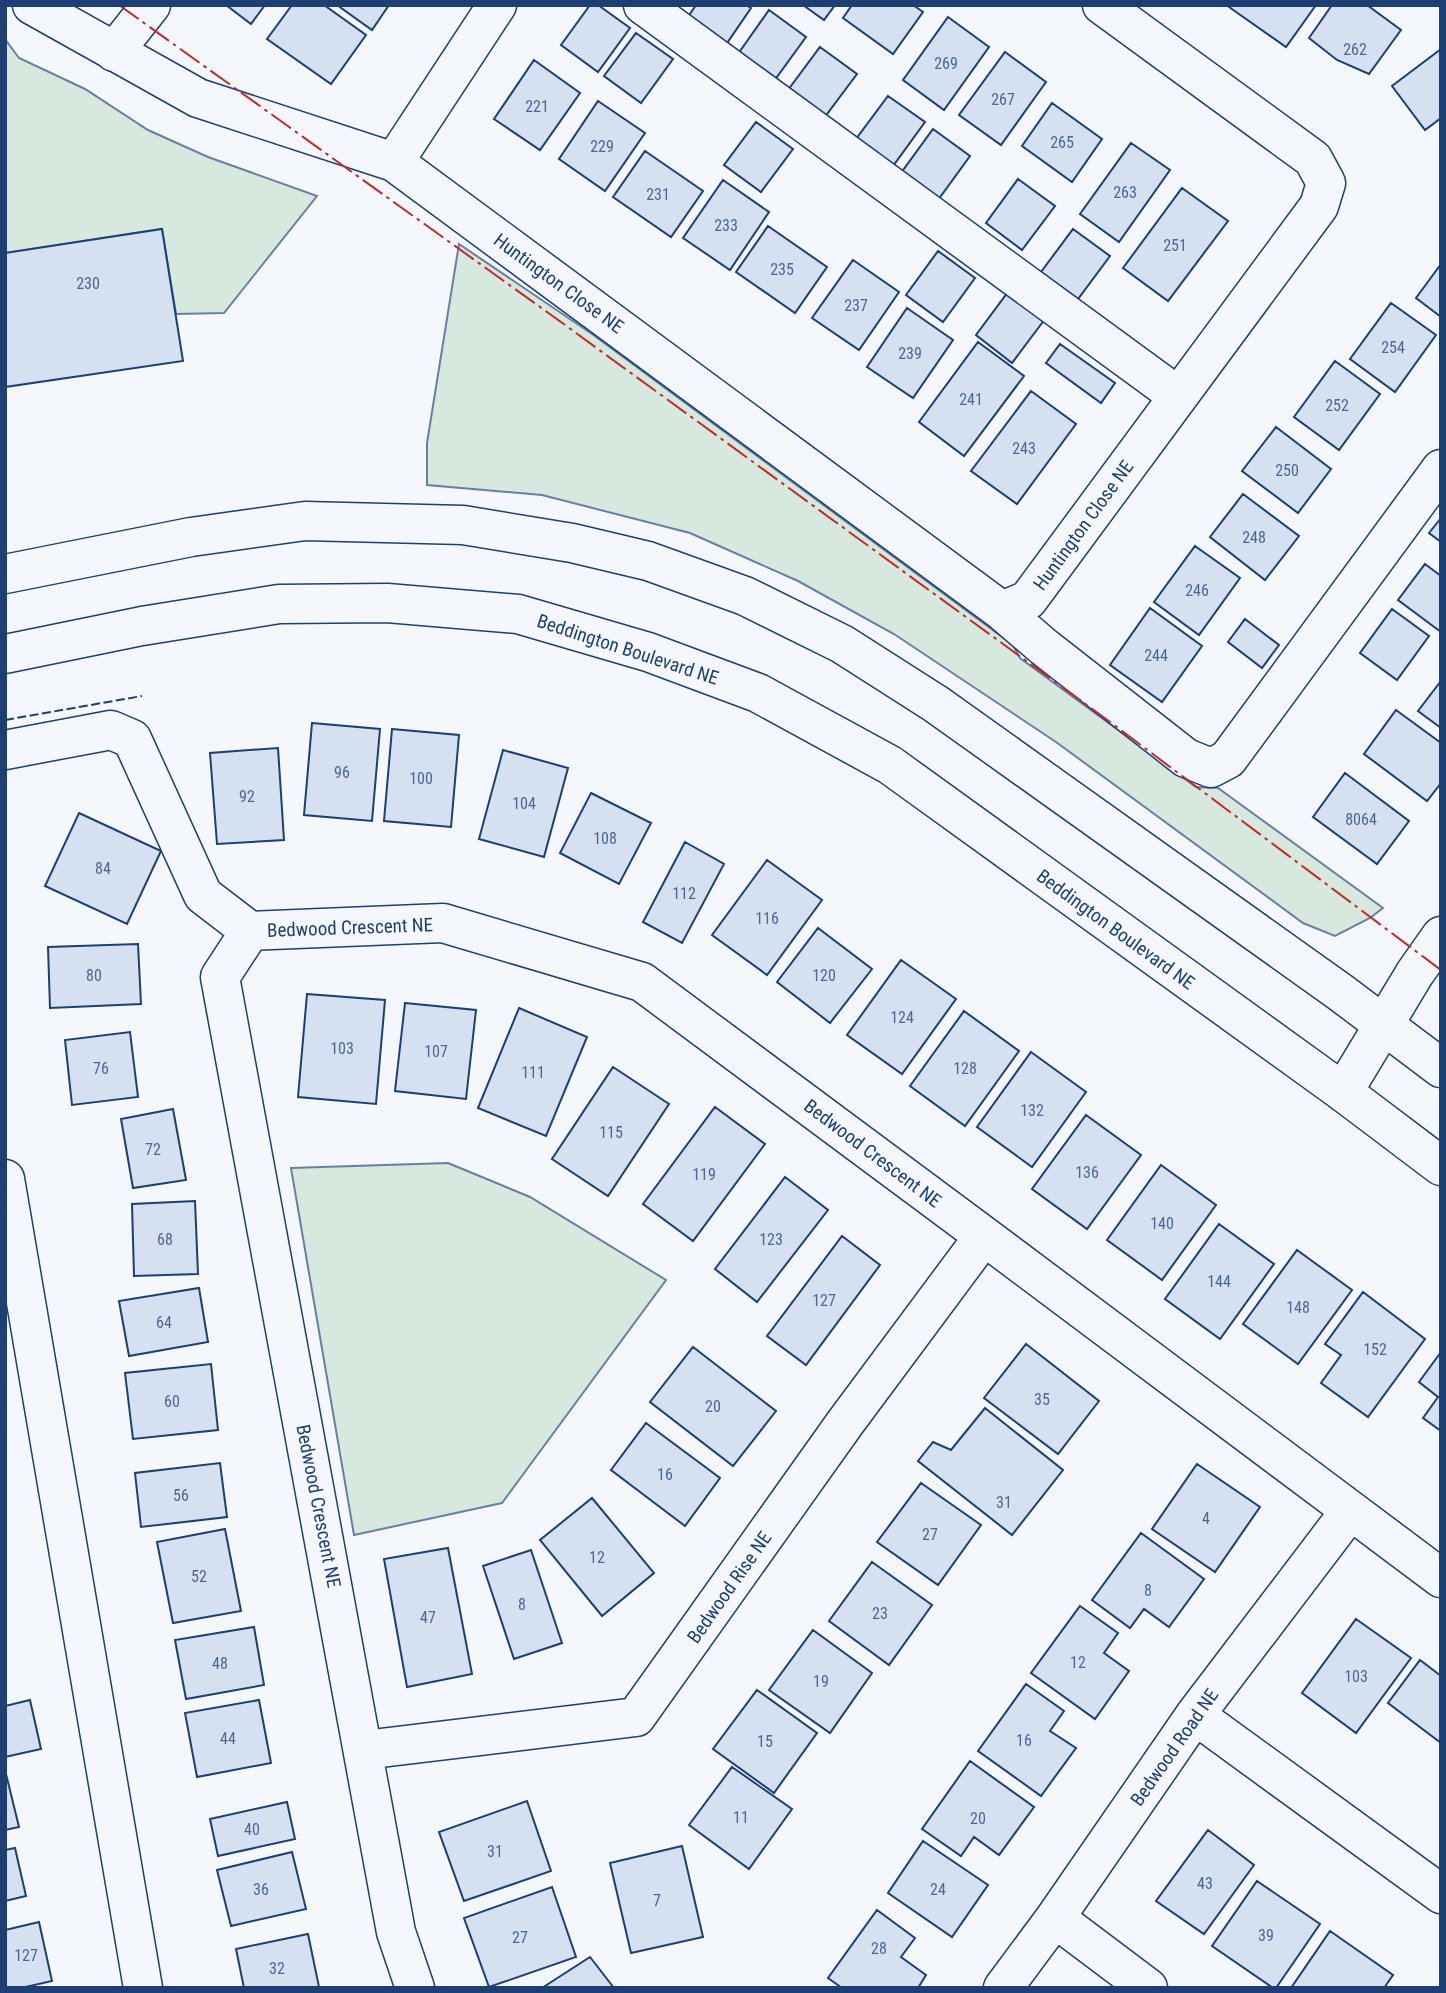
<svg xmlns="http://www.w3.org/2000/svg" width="1446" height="1993" font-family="'Roboto Condensed',sans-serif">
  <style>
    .green { fill: #d7e8df; stroke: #687fa3; stroke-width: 2 }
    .building { fill: #d5e0f0; stroke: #1d3f73; stroke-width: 2 }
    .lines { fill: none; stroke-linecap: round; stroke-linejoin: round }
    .minor-casing { stroke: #1d3f73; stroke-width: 41 }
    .major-casing { stroke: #1d3f73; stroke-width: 41 }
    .minor { stroke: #f4f7fb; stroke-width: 38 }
    .major { stroke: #f4f7fb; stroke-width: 38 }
    .fence { stroke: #1d3f73; stroke-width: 2; stroke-dasharray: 9 3.5; stroke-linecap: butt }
    .power { stroke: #c62828; stroke-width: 2; stroke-dasharray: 24 5 3.5 5; stroke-linecap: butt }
    .labels { text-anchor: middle; stroke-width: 5; stroke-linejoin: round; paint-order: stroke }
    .number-label { font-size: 16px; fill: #4b6792 }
    .street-label { font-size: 19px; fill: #1d3f73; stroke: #f4f7fb }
  </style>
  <rect width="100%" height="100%" fill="#f4f7fb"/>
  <path class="green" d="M5 39 19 58 85 89 148 130 208 157 317 196 224 313 176 314 162 229 5 253Z
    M459 244 592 334 1013 645 1020 658 1196 787 1218 788 1383 908 1370 918 1335 936 1303 923 1056 742 894 634 798 581 690 533 542 495 427 485V443Z
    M448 1163 530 1197 666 1280 502 1503 354 1535 291 1168Z"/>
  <path class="building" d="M226 5H265L251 24Z
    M292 5H324L366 35 331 84 267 39Z
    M337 5H389L372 30Z
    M590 5H598L630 28 598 72 561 45Z
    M696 5H746L751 8 725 46 686 20Z
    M803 5H835L824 20Z
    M852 5H913L923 12 893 54 843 18Z
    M1230 5H1316L1286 47 1229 7Z
    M1332 5H1367L1401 30 1369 74 1337 60 1309 38Z
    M769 10 806 37 774 81 738 54Z
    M948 17 989 47 944 110 903 80Z
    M636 33 673 59 641 103 604 76Z
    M820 47 857 74 824 118 788 90Z
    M1441 49V118L1425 130 1392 86Z
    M1005 52 1046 82 1001 145 959 115Z
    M534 60 580 93 540 150 494 119Z
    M888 96 925 122 893 166 856 139Z
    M598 101 645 133 605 191 559 159Z
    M1052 103 1102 139 1072 182 1022 146Z
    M756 122 793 149 761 192 724 165Z
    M933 129 970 156 938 200 901 173Z
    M1131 143 1170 170 1119 242 1080 214Z
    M645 151 703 191 671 237 613 197Z
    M1018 179 1055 206 1022 250 986 223Z
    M723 180 769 212 730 270 683 238Z
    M1182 188 1228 221 1168 301 1123 268Z
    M768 226 827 267 795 313 736 272Z
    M162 229 183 361 5 387V253Z
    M1073 229 1110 256 1078 299 1041 272Z
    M938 251 975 278 943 322 906 295Z
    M853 260 899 292 859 350 812 318Z
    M1441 264V317L1416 298Z
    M1008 292 1045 319 1012 363 976 335Z
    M1391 303 1436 335 1395 392 1350 359Z
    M907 308 953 340 913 398 867 367Z
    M978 342 1024 376 964 456 919 422Z
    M1060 344 1115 383 1101 403 1046 363Z
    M1335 361 1380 394 1339 450 1294 417Z
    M1031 391 1076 424 1017 504 971 471Z
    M1276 427 1331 469 1298 513 1242 471Z
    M1243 494 1299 536 1265 580 1210 537Z
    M1441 518V542L1429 533Z
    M1195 546 1240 578 1199 635 1154 602Z
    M1425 564 1441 576V632L1398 600Z
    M1150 608 1202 646 1162 702 1110 665Z
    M1392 609 1429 636 1397 680 1360 653Z
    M1245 619 1279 645 1262 668 1228 642Z
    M1441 681V728L1418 711Z
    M1396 710 1441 743V783L1427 801 1364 754Z
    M312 723 380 729 372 821 304 815Z
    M392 729 459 735 451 827 384 821Z
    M278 748 284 840 217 844 210 753Z
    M503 750 568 768 544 857 479 839Z
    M1345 773 1409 821 1377 864 1313 817Z
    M591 793 651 823 619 884 560 853Z
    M79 813 161 851 127 924 45 886Z
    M685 842 724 864 682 943 643 922Z
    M767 860 822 900 767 975 712 935Z
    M818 928 872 969 830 1023 777 982Z
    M138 944 141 1004 50 1008 48 947Z
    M901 960 956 999 902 1074 847 1035Z
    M307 994 385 1000 376 1104 298 1097Z
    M405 1003 476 1010 466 1099 395 1091Z
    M519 1008 587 1037 546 1136 478 1108Z
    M964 1011 1019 1051 965 1126 910 1086Z
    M130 1032 138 1097 72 1105 65 1040Z
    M1031 1052 1086 1092 1032 1167 977 1127Z
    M613 1067 669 1104 608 1196 552 1159Z
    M715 1107 765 1144 693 1241 643 1204Z
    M173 1109 186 1180 133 1188 121 1119Z
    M1086 1115 1141 1155 1087 1229 1032 1189Z
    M1161 1165 1216 1205 1162 1280 1107 1240Z
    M785 1177 828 1210 757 1302 715 1269Z
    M195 1201 198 1274 134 1276 132 1204Z
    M1219 1224 1274 1264 1220 1339 1165 1299Z
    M842 1236 880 1265 806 1365 767 1336Z
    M1297 1250 1352 1290 1298 1364 1243 1324Z
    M199 1288 208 1342 129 1356 119 1301Z
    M1363 1292 1425 1339 1368 1417 1321 1383 1341 1355 1325 1344Z
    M1026 1344 1099 1401 1058 1454 984 1398Z
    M693 1347 776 1411 733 1466 650 1402Z
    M1441 1352V1431L1423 1418 1438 1397 1419 1382Z
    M211 1364 218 1430 133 1439 125 1373Z
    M985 1408 1063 1470 1012 1535 918 1461 933 1442 951 1450Z
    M646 1423 720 1478 685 1526 611 1470Z
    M220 1463 227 1517 141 1527 135 1473Z
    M1197 1464 1260 1507 1215 1572 1152 1529Z
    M921 1483 981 1525 938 1585 877 1542Z
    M592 1498 654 1573 602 1616 540 1540Z
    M225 1529 241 1611 173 1623 157 1542Z
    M1141 1533 1204 1579 1169 1627 1144 1609 1130 1628 1092 1600Z
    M448 1548 472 1674 407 1687 384 1559Z
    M531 1550 562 1643 514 1659 483 1566Z
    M872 1562 932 1605 889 1665 829 1621Z
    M1080 1606 1118 1633 1104 1653 1129 1671 1095 1719 1031 1673Z
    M1356 1619 1411 1658 1356 1733 1302 1693Z
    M254 1627 264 1685 186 1699 175 1640Z
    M813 1630 872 1673 830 1733 769 1690Z
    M1420 1660 1441 1676V1743L1388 1703Z
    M1026 1684 1064 1711 1050 1731 1076 1748 1041 1796 978 1751Z
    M757 1690 817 1733 774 1793 713 1749Z
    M30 1700 41 1749 5 1757V1706Z
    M259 1700 271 1763 197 1777 185 1713Z
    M970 1761 1034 1807 999 1855 974 1837 961 1856 922 1829Z
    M732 1767 792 1809 749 1869 689 1825Z
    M6 1774 19 1827 5 1830V1775Z
    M527 1801 551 1871 464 1901 439 1832Z
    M287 1802 295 1839 218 1856 210 1819Z
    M1208 1830 1254 1865 1204 1934 1156 1901Z
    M923 1841 988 1885 952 1937 888 1893Z
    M682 1846 703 1937 631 1953 610 1863Z
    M15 1848 26 1896 5 1901V1850Z
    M292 1852 306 1909 231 1926 217 1870Z
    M1257 1881 1320 1924 1276 1988H1273L1212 1946Z
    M552 1887 576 1957 489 1987 464 1918Z
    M877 1910 915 1938 901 1957 926 1975 918 1988H842L828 1978Z
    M39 1922 52 1981 21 1988H5V1930Z
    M1330 1931 1393 1975 1384 1988H1291Z
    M308 1934 319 1987 244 1988 236 1949Z
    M590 1957 614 1988H542Z"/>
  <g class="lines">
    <g class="minor-casing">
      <path id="minor" d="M32 5 198 98 394 162 1002 611 1028 600 1319 206 1326 183 1313 159 1102 5
        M643 5 1178 396
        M114 52 151 5
        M394 162 497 5
        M1002 611 1044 647 1186 758 1211 768 1228 759 1441 469
        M5 750 111 730 132 739 203 895 250 931
        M1343 1092 1415 973 1441 936
        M5 1179 143 1988
        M1195 1715 1441 1894
        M364 1750 636 1717 845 1423 984 1236
        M1055 1918 1148 1988
        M415 1988 396 1932 220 977 250 931 443 923 642 982 984 1236 1441 1578
        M1003 1988 1055 1918 1195 1715 1350 1511"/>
    </g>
    <g class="major-casing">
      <path id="major" d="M5 574 191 537 305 521 463 525 572 543 648 561 745 596 842 644 936 704 1340 992 1441 1068
        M5 654 142 626 279 604 387 603 518 614 648 652 758 693 890 765 1343 1092 1441 1166"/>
    </g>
    <use href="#minor" class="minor"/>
    <use href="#major" class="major"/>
    <path class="fence" d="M5 720 142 696"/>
    <path class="power" d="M119 5 554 317 1106 719 1441 970"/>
  </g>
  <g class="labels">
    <g class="number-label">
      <text x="1355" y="55">262</text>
      <text x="946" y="69">269</text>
      <text x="1003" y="105">267</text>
      <text x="537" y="112">221</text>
      <text x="1062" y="148">265</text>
      <text x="602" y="152">229</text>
      <text x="1125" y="198">263</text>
      <text x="658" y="200">231</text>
      <text x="726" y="231">233</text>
      <text x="1175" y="251">251</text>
      <text x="782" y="275">235</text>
      <text x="88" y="289">230</text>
      <text x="856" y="311">237</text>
      <text x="1393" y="353">254</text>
      <text x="910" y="359">239</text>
      <text x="971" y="405">241</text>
      <text x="1337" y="411">252</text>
      <text x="1024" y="454">243</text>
      <text x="1287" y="476">250</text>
      <text x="1254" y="543">248</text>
      <text x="1197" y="596">246</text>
      <text x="1156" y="661">244</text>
      <text x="342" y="778">96</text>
      <text x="421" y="784">100</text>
      <text x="247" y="802">92</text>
      <text x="524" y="809">104</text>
      <text x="1361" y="825">8064</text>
      <text x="605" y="844">108</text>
      <text x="103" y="874">84</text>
      <text x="684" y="899">112</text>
      <text x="767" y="924">116</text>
      <text x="94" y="981">80</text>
      <text x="824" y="981">120</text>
      <text x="902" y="1023">124</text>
      <text x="342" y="1054">103</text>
      <text x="436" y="1057">107</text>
      <text x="101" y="1074">76</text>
      <text x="965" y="1074">128</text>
      <text x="533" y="1078">111</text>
      <text x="1032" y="1116">132</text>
      <text x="611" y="1138">115</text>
      <text x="153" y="1155">72</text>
      <text x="1087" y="1178">136</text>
      <text x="704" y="1180">119</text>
      <text x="1162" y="1229">140</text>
      <text x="165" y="1245">68</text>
      <text x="771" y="1245">123</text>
      <text x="1219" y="1287">144</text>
      <text x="824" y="1306">127</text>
      <text x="1298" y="1313">148</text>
      <text x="164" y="1328">64</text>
      <text x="1375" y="1355">152</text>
      <text x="1042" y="1405">35</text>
      <text x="172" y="1407">60</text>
      <text x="713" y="1412">20</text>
      <text x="665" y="1480">16</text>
      <text x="181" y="1501">56</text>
      <text x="1004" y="1508">31</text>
      <text x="1206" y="1524">4</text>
      <text x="930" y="1540">27</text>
      <text x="597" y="1563">12</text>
      <text x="199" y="1582">52</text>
      <text x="1148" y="1596">8</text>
      <text x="522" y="1610">8</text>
      <text x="880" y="1619">23</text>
      <text x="428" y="1623">47</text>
      <text x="1078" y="1668">12</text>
      <text x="220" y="1669">48</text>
      <text x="1356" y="1682">103</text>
      <text x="821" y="1687">19</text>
      <text x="228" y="1744">44</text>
      <text x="1024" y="1746">16</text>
      <text x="765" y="1747">15</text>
      <text x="741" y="1823">11</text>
      <text x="978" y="1824">20</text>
      <text x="252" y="1835">40</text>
      <text x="495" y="1857">31</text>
      <text x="1205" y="1889">43</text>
      <text x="261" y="1895">36</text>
      <text x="938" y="1895">24</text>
      <text x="657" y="1906">7</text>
      <text x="1266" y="1941">39</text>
      <text x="520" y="1943">27</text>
      <text x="879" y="1954">28</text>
      <text x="26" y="1961">127</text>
      <text x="277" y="1974">32</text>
    </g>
    <g class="street-label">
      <text transform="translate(559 283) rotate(36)" y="7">Huntington Close NE</text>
      <text transform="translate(1083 525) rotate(-54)" y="7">Huntington Close NE</text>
      <text transform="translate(628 649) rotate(18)" y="7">Beddington Boulevard NE</text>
      <text transform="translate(350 927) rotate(-2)" y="7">Bedwood Crescent NE</text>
      <text transform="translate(1116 929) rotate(36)" y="7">Beddington Boulevard NE</text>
      <text transform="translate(873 1153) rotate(37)" y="7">Bedwood Crescent NE</text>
      <text transform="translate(319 1506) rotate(79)" y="7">Bedwood Crescent NE</text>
      <text transform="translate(729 1587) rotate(-55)" y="7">Bedwood Rise NE</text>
      <text transform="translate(1174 1747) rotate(-55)" y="7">Bedwood Road NE</text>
    </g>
  </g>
  <rect width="1446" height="1993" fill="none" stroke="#1d3f73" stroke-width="14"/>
</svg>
